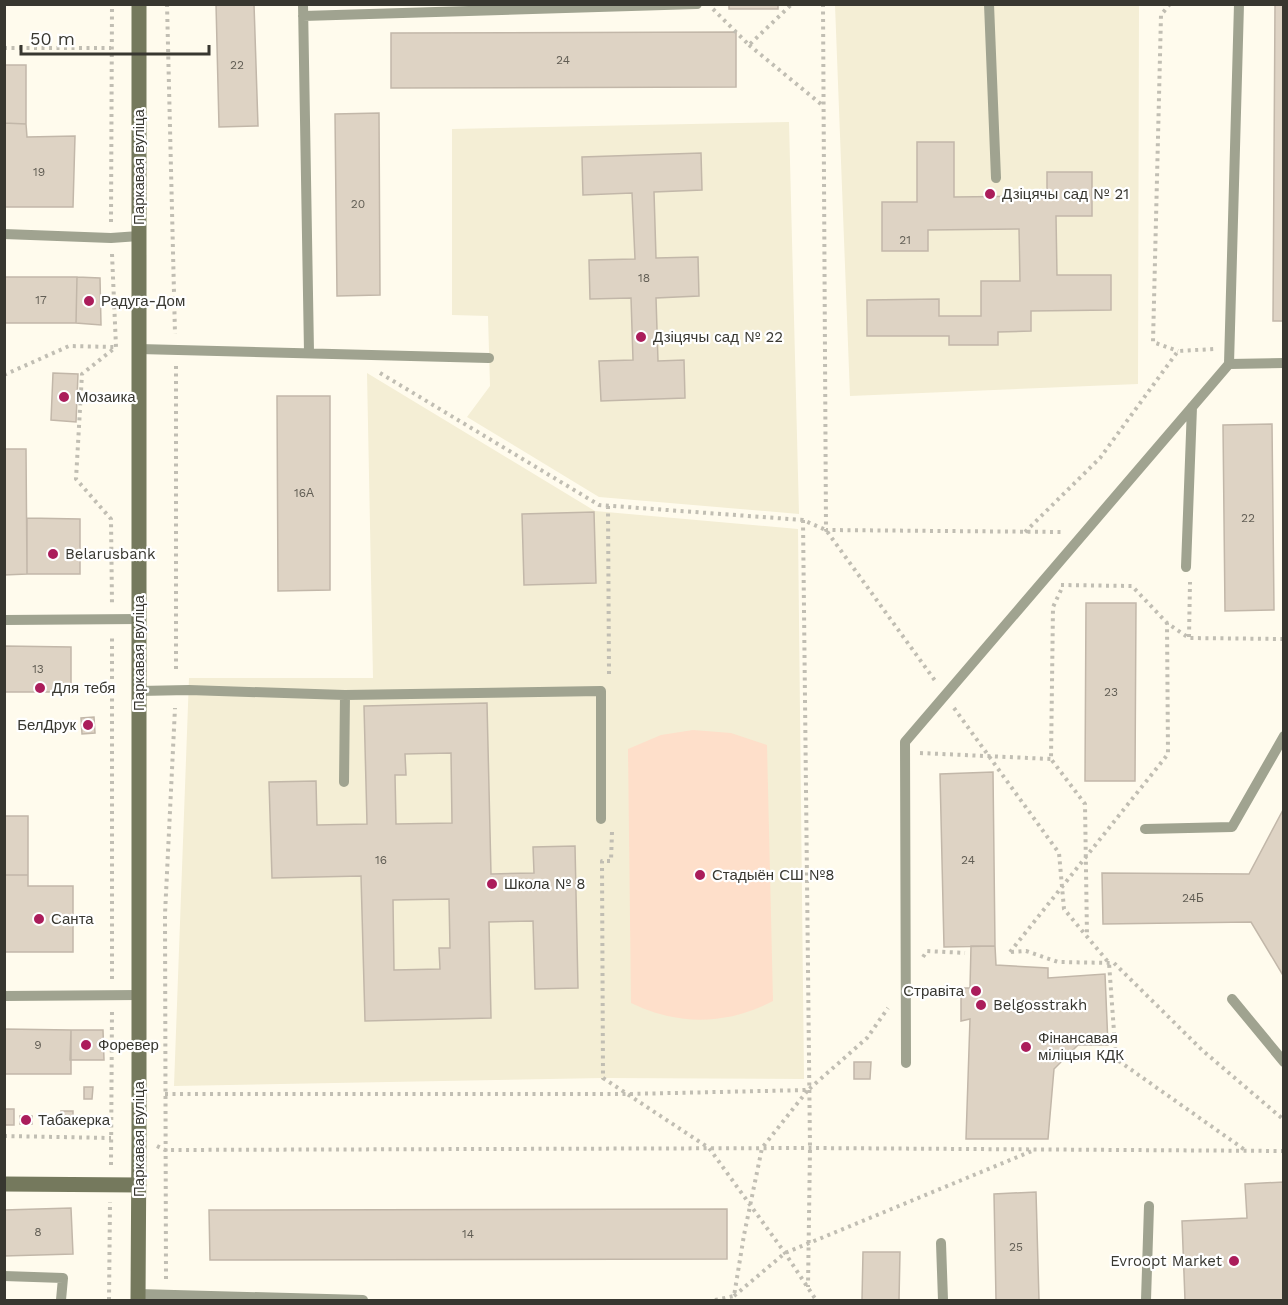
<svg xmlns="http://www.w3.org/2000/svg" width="1288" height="1305" font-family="'Work Sans',sans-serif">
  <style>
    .built { fill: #f4eed5 }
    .green { fill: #fedfca }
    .building { fill: #ded3c4; stroke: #c2b7a9; stroke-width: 1.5; fill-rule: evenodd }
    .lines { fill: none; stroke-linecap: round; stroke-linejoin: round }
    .path { stroke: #c1beb3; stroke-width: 4; stroke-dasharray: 3 4.5; stroke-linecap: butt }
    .lane { stroke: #a0a390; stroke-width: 10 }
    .secondary { stroke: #75795d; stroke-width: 15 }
    .poi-dot { fill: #ab1d5b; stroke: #fff; stroke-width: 2 }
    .labels { text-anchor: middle; stroke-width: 4.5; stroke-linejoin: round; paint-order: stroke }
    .number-label { font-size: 12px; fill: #625e55 }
    .street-label { font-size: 15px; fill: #383730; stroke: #fff }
    .poi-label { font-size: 15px; fill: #383730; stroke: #fff; text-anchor: start }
  </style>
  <rect width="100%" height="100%" fill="#fffbed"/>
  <path class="built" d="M835 5H1139L1138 384 850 396Z
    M789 122 799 514 599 497 467 417 490 386 488 316 452 315V129Z
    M367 373 595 511 798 529 804 1079 603 1078 174 1086 189 678H373Z"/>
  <path class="green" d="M693 730 731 733 767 745 773 1001C727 1025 678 1026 631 1003L628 749 661 735Z"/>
  <path class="building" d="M216 4H254L258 126 219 127Z
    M729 4H778V9H729Z
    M1275 4H1284V321H1273Z
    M736 32V87L391 88V33Z
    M4 65H26V124L4 123Z
    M379 113 380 295 337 296 335 114Z
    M4 123 26 124 27 137 75 136 73 207H4Z
    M917 142H954V197L1047 196V172H1092V216H1056L1057 275H1111V310L1031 311V331L998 332V345H949V336H867V300L939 299V316H981V281H1020L1019 229 928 230V251H882V202H917Z
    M701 153 702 190 654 192 656 258 698 257 699 296 656 298 658 361 684 360 685 398 601 401 599 361 633 360 631 298 590 299 589 260 635 259 632 193 583 195 582 157Z
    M4 277H77L76 323H4Z
    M77 277 100 278 101 325 76 323Z
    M53 373 78 374 76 422 51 420Z
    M277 396H330V590L278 591Z
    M1272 424 1274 610 1225 611 1223 425Z
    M4 449H26L27 574 4 575Z
    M594 512 596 583 524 585 522 514Z
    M27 518 80 519V574H27Z
    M1086 603H1136L1135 781H1085Z
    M4 646 71 647V692H4Z
    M487 703 491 874 534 873 533 847 575 846 578 988 535 989 533 921 489 922 491 1018 365 1021 361 876 272 878 269 782 316 781 317 825 367 824 364 706ZM451 753 452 823 396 824 395 775H406L405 754ZM449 899 450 948H439L440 969 394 970 393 900Z
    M94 717 95 733 82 734 81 718Z
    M993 772 995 946 944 947 940 774Z
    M1284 808V977L1251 922 1103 924 1102 873 1249 874Z
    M4 816H28V875H4Z
    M4 875H28V886H73V952H4Z
    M971 946H995L996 965 1048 968V978L1105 974 1108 1045H1078L1054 1069 1048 1139H966L970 1019 961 1021V988H970Z
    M4 1029 71 1030V1074H4Z
    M71 1030H103L104 1060H70Z
    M854 1062H871L870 1079H854Z
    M84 1087H93L92 1099H84Z
    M4 1109H14V1125H4Z
    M61 1111H73V1119H61Z
    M20 1116H32V1124H20Z
    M1284 1182V1300H1185L1182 1221 1247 1218 1245 1184Z
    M1036 1192 1039 1300H996L994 1194Z
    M71 1208 73 1254 4 1256V1210Z
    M727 1209V1259L210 1260 209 1210Z
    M863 1252H900L899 1300H862Z"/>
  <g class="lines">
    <path class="path" d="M167 4 175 334
      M823 4 826 530 1063 532
      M1170 4 1161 15 1153 342 1178 351
      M713 9 749 45 792 4
      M749 45 822 105
      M4 48H111
      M111 222 112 4
      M112 254 116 347 82 374 76 479 111 519 112 604
      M176 366V673
      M380 373 599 505 803 520 826 530 936 682
      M4 375 69 346 115 347
      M608 506 609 675
      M803 520 810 1148 808 1287
      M1025 532 1100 458 1178 351 1214 349
      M1061 585 1132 586 1167 623 1189 638 1284 639
      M1061 590 1053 607 1051 759 1085 804 1087 936
      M1189 637 1190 582
      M954 708 1059 853 1064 909 1109 963 1116 1059 1245 1150
      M920 753 1051 759
      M612 832 611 861H602L603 1078 709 1148 785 1253 816 1300
      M1010 952 1168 754 1167 623
      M1011 952 1026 951 1058 962 1114 963 1202 1050 1284 1120
      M923 957 927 951 965 953
      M112 979V635
      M165 1094H628L808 1090 867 1038 888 1008
      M4 1136 111 1138
      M157 1146 165 1150 810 1148 1284 1151
      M111 1165 112 1010
      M166 1279 165 914 175 708
      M734 1296 785 1253 1032 1151
      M109 1300 110 1202
      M715 1300 734 1296 744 1235 762 1148 808 1090"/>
    <path class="lane" d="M303 4 309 352
      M989 4 996 178
      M303 16 697 4
      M4 234 111 238 139 236
      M139 349 489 358
      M1229 364 1284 363
      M1186 567 1192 407
      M4 620 139 619
      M139 691 189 690 345 695 601 691V819
      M344 782 345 695
      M1145 829 1232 827 1284 736
      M4 996 139 995
      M1232 999 1284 1062
      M906 1063 905 742 1229 364 1239 4
      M941 1243 943 1300
      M4 1276 63 1278 61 1300
      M138 1294 363 1300
      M1146 1300 1149 1206"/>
    <path class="secondary" d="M4 1184 139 1185
      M138 1300 139 1137V4"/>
  </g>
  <g class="poi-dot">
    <circle cx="990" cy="194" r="6"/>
    <circle cx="89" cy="301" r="6"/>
    <circle cx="641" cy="337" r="6"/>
    <circle cx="64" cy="397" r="6"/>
    <circle cx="53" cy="554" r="6"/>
    <circle cx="40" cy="688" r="6"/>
    <circle cx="88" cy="725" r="6"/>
    <circle cx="700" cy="875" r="6"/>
    <circle cx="492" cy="884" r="6"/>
    <circle cx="39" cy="919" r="6"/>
    <circle cx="976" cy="991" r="6"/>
    <circle cx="981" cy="1005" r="6"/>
    <circle cx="86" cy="1045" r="6"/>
    <circle cx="1026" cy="1047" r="6"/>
    <circle cx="26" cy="1120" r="6"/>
    <circle cx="1234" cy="1261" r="6"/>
  </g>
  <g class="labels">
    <g class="number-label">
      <text x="563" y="64">24</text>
      <text x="237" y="69">22</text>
      <text x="39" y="176">19</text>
      <text x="358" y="208">20</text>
      <text x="905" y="244">21</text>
      <text x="644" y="282">18</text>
      <text x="41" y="304">17</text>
      <text x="304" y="497">16А</text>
      <text x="1248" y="522">22</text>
      <text x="38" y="673">13</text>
      <text x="1111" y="696">23</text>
      <text x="381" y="864">16</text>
      <text x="968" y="864">24</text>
      <text x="1193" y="902">24Б</text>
      <text x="38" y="1049">9</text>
      <text x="38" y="1236">8</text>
      <text x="468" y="1238">14</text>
      <text x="1016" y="1251">25</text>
    </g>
    <g class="street-label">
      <text transform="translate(139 167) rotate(-90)" y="5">Паркавая вуліца</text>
      <text transform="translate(139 653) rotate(-90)" y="5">Паркавая вуліца</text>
      <text transform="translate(139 1139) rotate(-90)" y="5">Паркавая вуліца</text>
    </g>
    <g class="poi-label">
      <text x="1002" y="199">Дзіцячы сад № 21</text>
      <text x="101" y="306">Радуга-Дом</text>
      <text x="653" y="342">Дзіцячы сад № 22</text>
      <text x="76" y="402">Мозаика</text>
      <text x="65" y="559">Belarusbank</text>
      <text x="52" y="693">Для тебя</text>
      <text x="76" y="730" text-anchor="end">БелДрук</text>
      <text x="712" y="880">Стадыён СШ №8</text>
      <text x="504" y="889">Школа № 8</text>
      <text x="51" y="924">Санта</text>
      <text x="964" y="996" text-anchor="end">Стравіта</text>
      <text x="993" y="1010">Belgosstrakh</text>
      <text x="1038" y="1043">Фінансавая<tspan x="1038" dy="17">міліцыя КДК</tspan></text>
      <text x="98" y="1050">Форевер</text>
      <text x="38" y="1125">Табакерка</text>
      <text x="1222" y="1266" text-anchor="end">Evroopt Market</text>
    </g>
  </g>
  <rect width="1288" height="1305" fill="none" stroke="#383730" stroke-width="12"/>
  <path d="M21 45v9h188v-9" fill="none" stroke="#383730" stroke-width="3"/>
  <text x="30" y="45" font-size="18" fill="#383730" stroke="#ffffff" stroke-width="4.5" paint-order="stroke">50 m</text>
</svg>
